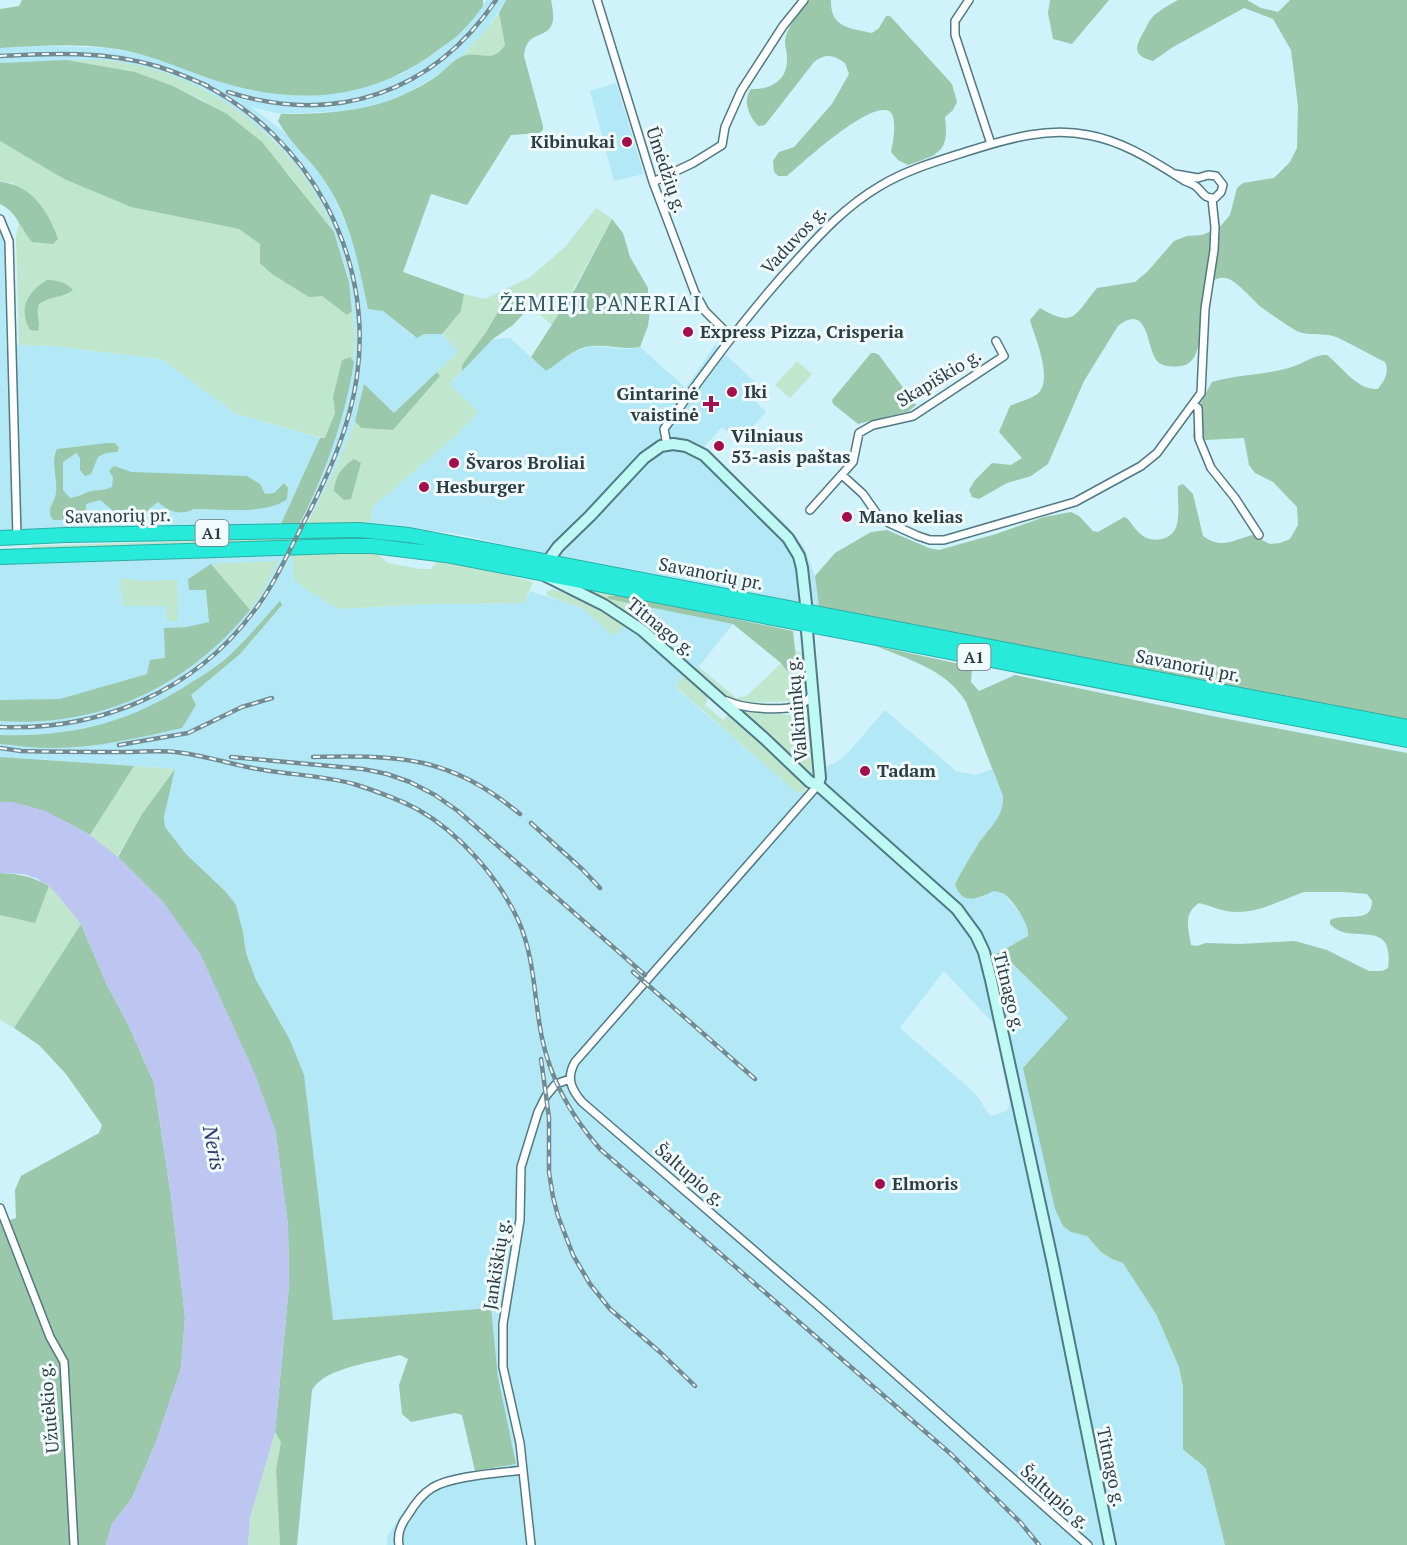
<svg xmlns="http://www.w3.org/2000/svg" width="1407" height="1545" font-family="'PT Serif',serif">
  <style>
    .built { fill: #b3e9f7; fill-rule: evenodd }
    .green { fill: #c0e6cd; fill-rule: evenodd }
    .forest { fill: #9bc7aa; fill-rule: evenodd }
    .water { fill: #bdc6f1 }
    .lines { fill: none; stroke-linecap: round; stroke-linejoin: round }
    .street-casing { stroke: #507983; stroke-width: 10 }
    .secondary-casing { stroke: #507983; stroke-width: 14 }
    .highway-casing { stroke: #2aaea5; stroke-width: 16 }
    .street { stroke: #fff; stroke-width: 7 }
    .secondary { stroke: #bef9f4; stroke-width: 10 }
    .highway { stroke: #28eada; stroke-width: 14 }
    .rail-casing { stroke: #728a91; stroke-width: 4.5 }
    .rail { stroke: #f1fafc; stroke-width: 2; stroke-dasharray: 7; stroke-linecap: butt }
    .poi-dot { fill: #a40e4c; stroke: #f1fafc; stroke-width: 2 }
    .labels { text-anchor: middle; stroke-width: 6; stroke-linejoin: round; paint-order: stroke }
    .shield { fill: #f1fafc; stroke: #68767a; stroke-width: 1.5 }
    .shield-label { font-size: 16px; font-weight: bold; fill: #2d3e43 }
    .poi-label { font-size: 18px; font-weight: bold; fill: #2d3e43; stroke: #f1fafc; text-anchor: start }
    .street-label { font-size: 18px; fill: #2d3e43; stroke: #f1fafc }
    .water-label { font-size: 20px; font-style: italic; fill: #2f366b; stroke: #f1fafc }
    .quarter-label { font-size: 21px; letter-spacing: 1.5px; fill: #315862; stroke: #f1fafc }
  </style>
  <rect width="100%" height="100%" fill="#cff2fb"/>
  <path class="built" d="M487 0H506L487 29 462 56 436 76 409 92 379 105 344 111 281 114 251 107 284 132 308 157 327 183 353 238 368 309 383 311 413 336 424 334H442L459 351 394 413 364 384 355 421 336 468 312 514 306 511 324 468 347 396 354 362 355 334 349 282 344 263 334 232 305 177 273 139 238 111 202 88 105 60 0 63V48L48 46 109 48 148 56 232 85 283 95 400 75 431 56 462 31Z
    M616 83 644 174 614 181 590 91Z
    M0 229 4 236 5 260 6 345 53 346 161 359 237 414 320 438 280 526 0 535Z
    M510 338 546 371 575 351 591 346 628 349 640 347 686 388 715 345 762 388 753 399 766 412 739 442 722 427 703 448 788 526 804 547 815 576 819 607 561 557 452 533 369 525 373 506 457 435 477 412 449 384 493 339Z
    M292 554 338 609 430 604 523 603 530 591 582 608 614 635 632 616 646 606 733 624 697 669 691 665 675 687 796 792 804 793 828 765 833 764 844 757 885 710 956 771 976 775 992 769 1003 796 1004 808 999 819 977 845 955 884 958 891 978 899 994 891 1005 895 1022 916 1029 931 1028 936 997 954 1015 966 1069 1019 1055 1209 1063 1226 1071 1232 1087 1236 1101 1252 1112 1259 1123 1263 1156 1314 1179 1367 1183 1387V1449L1190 1457 1200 1461 1206 1469 1225 1545H387V1537L402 1513 415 1496 429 1484 444 1477 516 1464 498 1377 491 1308 333 1320 309 1122 290 1040 256 980 246 953 243 932 225 891 186 854 165 827 164 817 175 769 0 757V564ZM944 971 993 1023 1010 1103 1007 1111 990 1116 975 1093 900 1028Z"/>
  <path class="green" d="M499 13 505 45C492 62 480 54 462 56L487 29Z
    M67 60C79 60 92 59 104 60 182 66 258 113 304 176 316 193 325 213 334 232L287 172 203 100 173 86 135 72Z
    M0 141 64 179 131 207 239 229 260 244V263L322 296 347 315 352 311 355 334 354 362 349 357 342 360 333 397 335 413 325 439 237 414 161 359 53 346 19 345 16 237 19 221 25 233 13 183 0 182ZM72 290C62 298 50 296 39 304L36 314 37 331 30 330C24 319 23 304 30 293Z
    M596 208 612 219 557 319 552 325 520 298 498 312 486 332 462 365V371L449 384 478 412 457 435 373 506 369 525 307 524 336 468 355 421 361 428 393 430 440 376 437 372 458 352 442 334 461 311 464 294 485 299 529 278 565 247Z
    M797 361 812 374 790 398 775 385Z
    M289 538 288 540 33 550 31 548V546Z
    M375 552 388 563 420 569H431L438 560 490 570 533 582 524 603 430 604 338 609 294 581 292 554Z
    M278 561 263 591 250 610 211 564Z
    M120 578 144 581 177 580 178 619 176 621H167L166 606H123Z
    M568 585 622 596H609L607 597 646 606 632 616 608 602Z
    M553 589 591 603 626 623 614 636 582 608 548 596 546 592Z
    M794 650 802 653 806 681 803 695 791 701 740 703 732 700 697 669 699 667 736 698 747 696 781 663 786 670 797 668Z
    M686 673 709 697 705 705 723 720 728 715 731 717 753 732 803 781 806 789 804 793 796 792 675 686Z
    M748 710H758L765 714 806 715 809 721 812 777 795 766 746 714Z
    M134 766 175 769 142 814 117 857 90 835Z
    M49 886 60 898 81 924 14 1028 0 1020V915L35 922Z
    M275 1432 281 1442 276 1470 280 1545H248L250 1518Z"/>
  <path class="forest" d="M22 0H483V6C477 14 470 23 463 30 457 37 449 42 442 47 379 97 307 106 231 85 190 74 152 53 109 48 73 43 36 46 0 48V9L19 6Z
    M506 0H551C552 6 554 14 553 20 550 41 526 28 524 56L543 126V130L539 133 511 135 467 205 431 194 403 272 464 294 461 311 442 334H424L417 338 383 311 368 309C358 263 352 223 326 183 313 161 290 144 278 121L281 114C324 114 370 112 409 92 418 88 428 82 437 76 445 70 454 59 463 56 481 50 491 65 505 45L499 13Z
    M810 0H831C830 28 850 28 872 33L879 28 886 16H890L952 84 957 102 953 110 945 117C950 153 937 155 908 165L898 160 891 152C893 143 898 116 889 111 869 101 802 163 787 176H778L774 172 773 161 779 152 794 147 832 104 849 74 845 63C833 55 826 53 814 62L765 125 758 126C749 116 742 101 751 89 770 90 787 81 787 60 788 51 783 45 786 36 789 23 802 11 810 0Z
    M1050 0H1109L1072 44 1053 39 1048 13Z
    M1178 0H1247L1261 8 1278 12 1290 0H1407V722L819 607 815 576 835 553 871 532 887 530 929 548 939 550 996 534 1044 517 1071 512 1079 516 1093 531 1098 532 1124 517 1127 518C1132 524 1136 531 1143 536 1155 544 1174 539 1177 524 1180 512 1177 498 1178 486L1183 484 1193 494 1203 536C1221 549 1232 541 1252 535L1270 544 1280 543 1290 539 1298 525 1297 507 1273 482 1255 473 1249 465 1244 438 1206 440 1193 438C1193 417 1202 399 1212 382 1238 374 1266 375 1292 367 1304 363 1313 355 1327 355 1342 367 1358 391 1378 389 1384 380 1390 373 1385 362 1369 354 1352 344 1336 337 1323 332 1306 337 1295 330 1284 323 1272 315 1261 307 1252 299 1236 280 1226 278 1188 272 1216 362 1181 366 1174 367 1164 367 1158 362 1146 351 1150 301 1118 326L1084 381 1048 464 1031 476 1007 483 979 499 972 497 969 490 975 480 992 463 1011 465 1022 458 999 432 1010 406C1018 402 1028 400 1036 395 1055 382 1035 338 1030 320L1040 308C1075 329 1075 314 1097 288L1135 282 1148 271 1174 241 1187 236 1202 235 1219 228 1230 215 1237 188 1243 183 1274 178 1290 162 1297 148 1298 106 1291 50 1273 19 1244 8 1173 47 1153 61C1134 56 1134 49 1143 33 1147 26 1149 19 1157 13 1163 8 1171 4 1178 0Z
    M67 60 135 72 173 86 227 114 262 142 334 232 349 282 352 311 347 315 322 296 309 297 272 274 260 263V244L239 229 131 207 64 179 0 141V63Z
    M0 182C31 184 49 212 58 239L53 244 32 242C20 228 17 212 0 204Z
    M612 219 623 233 630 257 648 288V296L651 303 648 326 640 347C623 350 609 345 592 346 574 347 561 362 546 371L531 357 575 289Z
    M47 280C57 280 66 282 73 290 61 299 52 295 39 304 35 316 41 321 38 331L30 330C18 308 27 292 47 280Z
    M519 298 530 307 513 325 493 339 462 371V365L486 332 498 312Z
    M871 353H875L879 355 916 405 909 411 858 424 833 404 832 400Z
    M350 357 354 362C346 415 325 475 300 523L280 526 320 438H325L335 413 333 397 342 360Z
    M437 372 440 376 393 430 361 428 355 421 364 384 394 413Z
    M107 443H115L119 448 117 452 106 453 98 457 91 474 85 476 80 470V458L76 453 63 462V490L70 498C78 497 81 495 88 492 95 489 101 492 112 487L113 477 109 471 114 466 132 472 247 476 260 484 265 494 274 493 284 483 288 488 287 499C267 515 220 509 194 509 179 516 170 512 158 502L149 509 145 519 122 518 100 500 86 504 85 516 80 520H53C45 508 54 506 56 493 58 478 50 463 57 449Z
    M354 459 361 463 351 499 344 500 334 491C335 476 342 467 354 459Z
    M211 564 250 610C187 687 100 728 0 721V700L60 699 147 674 150 660 165 658 164 628 187 627 209 622 206 590H189L188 579Z
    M609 596H623L793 631 797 668 792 673 786 670 781 663 733 624 609 599 607 597Z
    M280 601 282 605 240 654 191 695 196 705 182 728C138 738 93 749 47 748 31 748 15 745 0 744V735C74 737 129 723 192 682 207 673 224 662 236 649 252 634 265 617 280 601Z
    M876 646 969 666 972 669 971 682 979 691 1015 675 1217 717 1407 753V1545H1225L1206 1469C1199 1460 1190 1457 1183 1449V1387L1179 1367 1156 1314 1123 1263 1112 1259 1101 1252 1087 1236 1071 1232 1063 1226 1055 1209 1023 1068 1068 1018 1015 966 996 954 1028 936C1030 925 1013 900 1004 894 1001 893 998 892 994 891 979 898 962 907 955 884 962 871 969 858 977 846 988 828 1004 819 1003 796L966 702C946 669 909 660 876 646ZM1304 892H1343L1367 894 1372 901C1372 925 1346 912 1330 920V924C1350 947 1395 915 1388 968L1382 971H1369L1327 950 1295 941 1239 944 1206 943 1197 946 1191 945C1188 927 1183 914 1199 903 1208 905 1217 909 1226 911 1256 916 1277 901 1304 892Z
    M0 757 134 766 90 835C61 819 34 803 0 802Z
    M175 769 164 817 165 827 186 854 225 891 236 905 243 932 246 953 256 980 290 1040 304 1075 333 1320 491 1308 498 1377 516 1464 475 1471 462 1415 455 1413 411 1422 402 1414 399 1385 408 1359 400 1355C376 1362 325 1367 312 1390L297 1545H280L276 1470 281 1442 275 1432 289 1286 288 1225 275 1129 164 903 118 857 142 814Z
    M0 873C19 874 32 876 49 886L35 923 0 915Z
    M81 924 107 985 128 1024 154 1083 171 1196 185 1317 181 1368 156 1442 132 1498 112 1524 106 1545H0V1218L7 1221 16 1218 15 1190 21 1176 99 1133 102 1125 66 1074 39 1045 14 1028Z"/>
  <path class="water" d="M0 802H12L46 811 90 835 118 857 164 903 200 953 255 1074 275 1129 288 1225 289 1286 275 1432 250 1518 248 1545H106L112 1524 132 1498 156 1442 181 1368 185 1317 171 1196 154 1083 128 1024 107 985 81 924 60 898 49 886 36 878 23 874 0 873Z"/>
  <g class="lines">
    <g class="street-casing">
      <path id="street" d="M597 0 653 182 695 293 705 311 731 337
        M969 0 955 21V35L991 144
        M653 182 693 163 722 145 725 127 741 91 783 26 804 0
        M0 219 9 241 17 537
        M1194 405 1198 408 1199 439 1211 468 1235 498 1259 535
        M667 445 664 429C706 371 747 314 796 261 821 233 846 206 880 186 908 169 941 160 972 150 1010 138 1049 127 1088 135 1123 141 1153 161 1182 179 1185 182 1190 182 1194 185 1203 190 1202 199 1215 198L1221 192 1223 185 1216 176 1208 175 1198 178 1175 174
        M842 475 863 494 877 514 889 523 918 536 930 540H944L1075 502 1141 466 1157 453 1201 393 1205 309 1214 250 1215 227 1212 199
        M810 510 853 462 859 433 873 425 913 416 1004 356 996 341
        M727 701C743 709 781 711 797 706 804 704 808 699 813 695
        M818 785 575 1062C566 1078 571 1089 582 1102L822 1309 1088 1545
        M0 1208 50 1337 64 1362 74 1545
        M399 1545C397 1534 401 1524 408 1515 414 1505 422 1494 432 1488 450 1476 500 1473 523 1470
        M531 1545 520 1443 503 1367V1324L520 1220 521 1167 538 1112 546 1096 556 1084 570 1079"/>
    </g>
    <g class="secondary-casing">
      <path id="secondary" d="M548 561 558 547 590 516 644 458 661 446 673 444 686 446 704 455 788 538 799 556 802 568 806 604
        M546 576 604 605 642 630 765 739 810 782 818 785 957 909 976 935 984 952 991 980 1053 1264 1110 1545
        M807 631 820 778 818 785"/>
    </g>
    <g class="highway-casing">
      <path id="highway" d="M0 538 66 535 359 530 409 535 1407 727
        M0 557 340 546H373L446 555 1407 740"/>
    </g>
    <use href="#street" class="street"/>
    <use href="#secondary" class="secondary"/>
    <use href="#highway" class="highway"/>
    <g class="rail-casing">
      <path id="rail" d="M0 56C52 53 106 51 156 66 174 71 191 79 208 86
        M228 92C335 126 433 93 496 0
        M0 727C99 731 194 692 254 611 274 585 288 553 303 524 327 478 350 428 357 376 374 255 309 137 201 83
        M119 745 188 733 242 707 272 698
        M0 748 21 751C56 752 91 752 126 752 142 752 159 750 175 752 205 755 235 766 264 770 294 775 325 776 354 784 376 791 398 799 417 809 460 833 499 878 519 922 535 959 534 1000 542 1038 551 1081 571 1116 600 1149L952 1455 1021 1523 1039 1545
        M231 757 363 769 387 774 410 782 435 795 458 811 645 975
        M313 757C401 755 449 756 520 814
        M531 823 582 869 600 888
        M633 972 755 1079
        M541 1059 549 1118V1172L553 1197 558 1216 573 1255 590 1284 610 1309 661 1353 695 1386"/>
    </g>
    <use href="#rail" class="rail"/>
  </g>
  <g class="poi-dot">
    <circle cx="627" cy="142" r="6"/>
    <circle cx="688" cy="332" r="6"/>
    <circle cx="732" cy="392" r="6"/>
    <path d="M708 395h6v6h6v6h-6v6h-6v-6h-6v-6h6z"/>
    <circle cx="719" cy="446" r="6"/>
    <circle cx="454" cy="463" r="6"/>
    <circle cx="424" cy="487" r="6"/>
    <circle cx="847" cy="517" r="6"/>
    <circle cx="865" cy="771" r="6"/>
    <circle cx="880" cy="1184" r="6"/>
  </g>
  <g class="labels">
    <g class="shield">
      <rect x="195.5" y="520" width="33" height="26" rx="4.5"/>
      <rect x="957.5" y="644" width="33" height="26" rx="4.5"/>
    </g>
    <g class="shield-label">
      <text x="212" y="539">A1</text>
      <text x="974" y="663">A1</text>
    </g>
    <g class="poi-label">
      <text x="615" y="148" text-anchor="end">Kibinukai</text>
      <text x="700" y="338">Express Pizza, Crisperia</text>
      <text x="744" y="398">Iki</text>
      <text x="699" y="400" text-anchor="end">Gintarinė<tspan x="699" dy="21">vaistinė</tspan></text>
      <text x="731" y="442">Vilniaus<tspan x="731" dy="21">53-asis paštas</tspan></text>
      <text x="466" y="469">Švaros Broliai</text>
      <text x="436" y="493">Hesburger</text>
      <text x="859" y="523">Mano kelias</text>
      <text x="877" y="777">Tadam</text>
      <text x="892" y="1190">Elmoris</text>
    </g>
    <g class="street-label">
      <text transform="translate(666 170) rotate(71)" y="6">Ūmėdžių g.</text>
      <text transform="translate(794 240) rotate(-47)" y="6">Vaduvos g.</text>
      <text transform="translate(939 378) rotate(-31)" y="6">Skapiškio g.</text>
      <text transform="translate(118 516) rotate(-1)" y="6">Savanorių pr.</text>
      <text transform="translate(711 574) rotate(11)" y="6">Savanorių pr.</text>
      <text transform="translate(661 627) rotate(39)" y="6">Titnago g.</text>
      <text transform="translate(1188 666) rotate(11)" y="6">Savanorių pr.</text>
      <text transform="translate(797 709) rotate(-95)" y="6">Valkininkų g.</text>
      <text transform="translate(1009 992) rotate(76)" y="6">Titnago g.</text>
      <text transform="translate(690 1175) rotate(41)" y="6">Šaltupio g.</text>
      <text transform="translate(497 1264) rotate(-81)" y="6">Jankiškių g.</text>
      <text transform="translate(49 1408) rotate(-95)" y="6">Užutėkio g.</text>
      <text transform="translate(1111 1467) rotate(78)" y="6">Titnago g.</text>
      <text transform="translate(1055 1497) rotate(42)" y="6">Šaltupio g.</text>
    </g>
    <g class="water-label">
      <text transform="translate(214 1148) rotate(79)" y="7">Neris</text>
    </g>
    <g class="quarter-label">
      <text x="601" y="311">ŽEMIEJI PANERIAI</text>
    </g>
  </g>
</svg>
